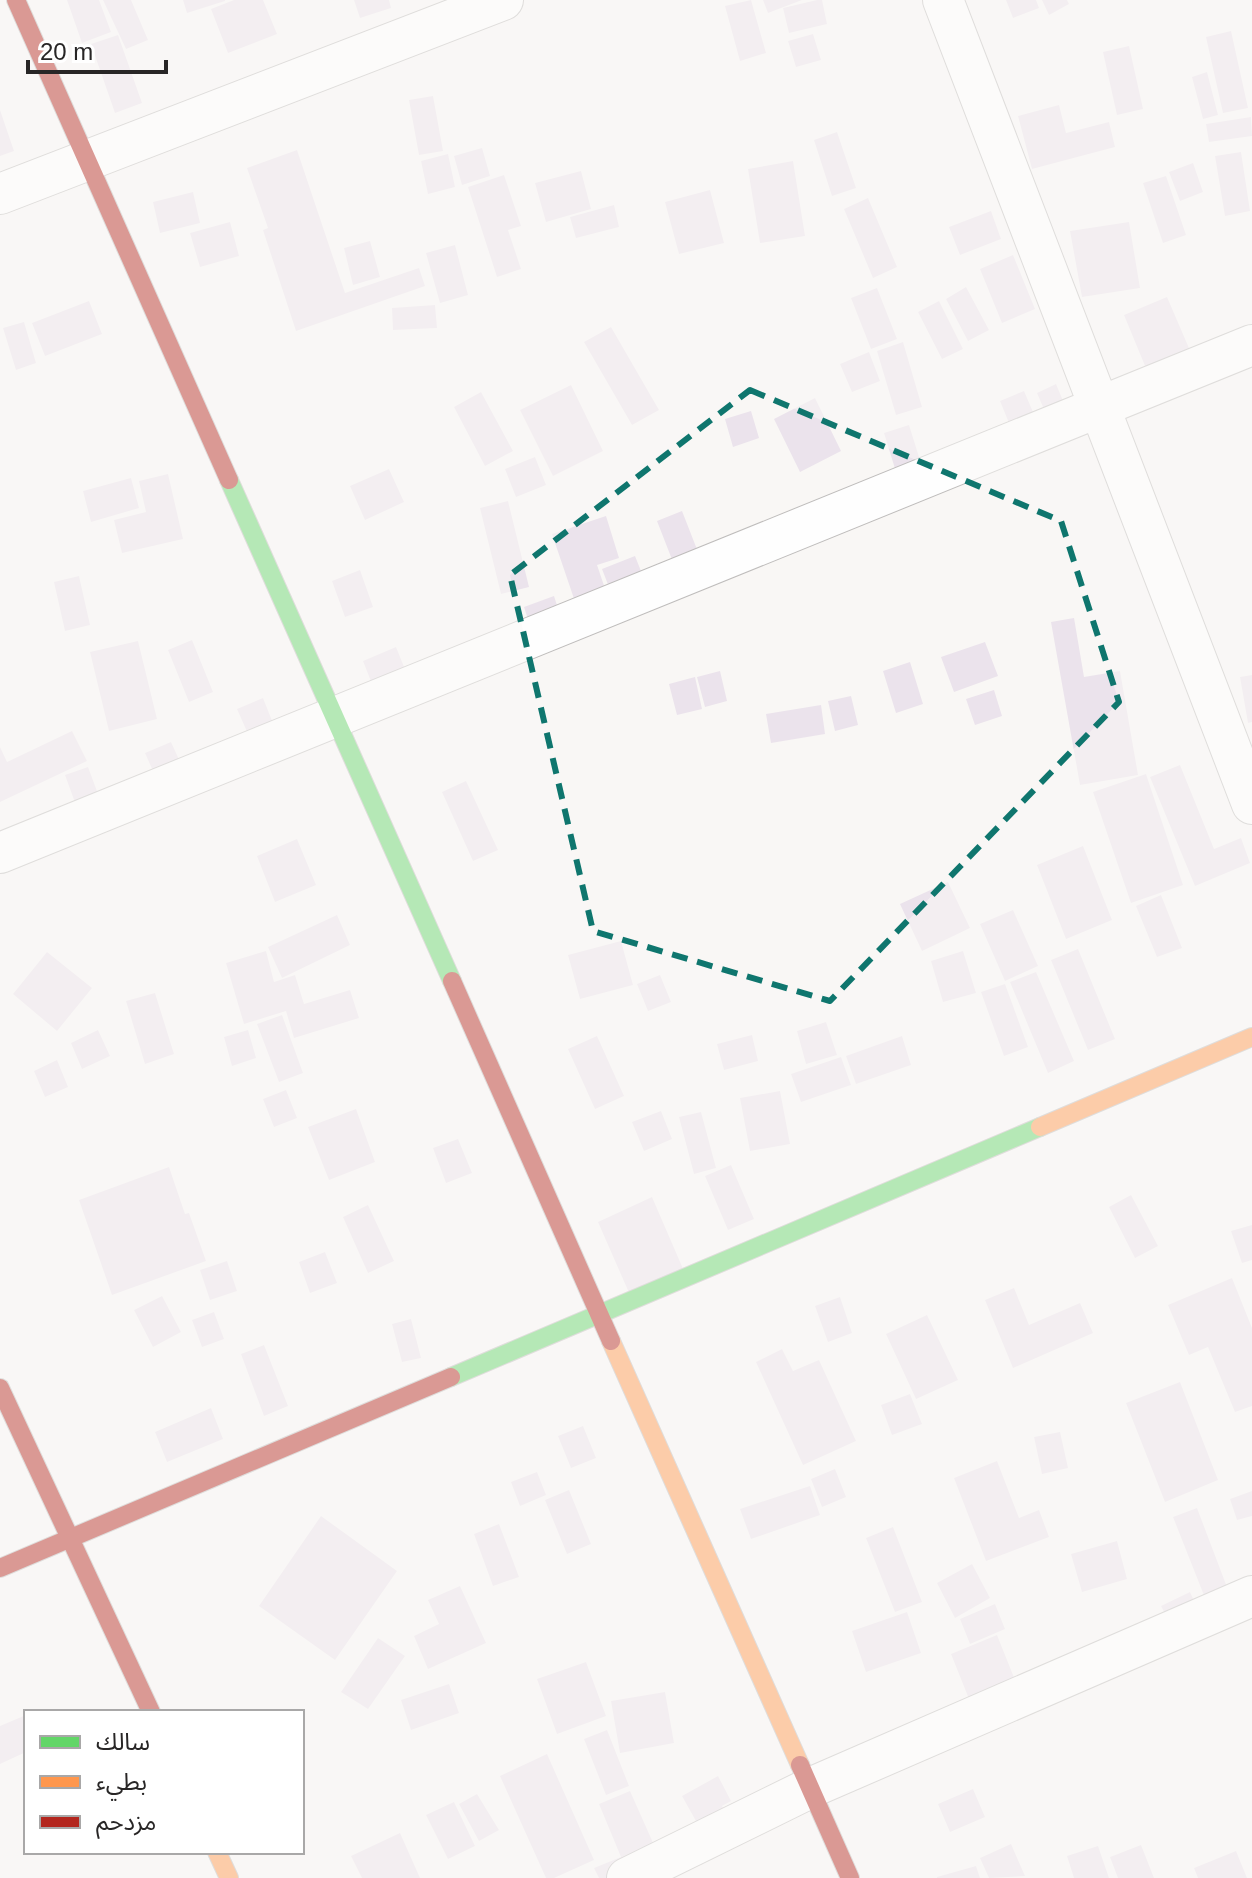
<svg xmlns="http://www.w3.org/2000/svg" width="1252" height="1878" font-family="Helvetica,'Noto Sans Arabic',sans-serif">
  <style>
    .building { fill: #ebe3ec }
    .lines { fill: none; stroke-linecap: round; stroke-linejoin: round }
    .street-casing { stroke: #bfbdbc; stroke-width: 42 }
    .fast-casing { stroke: #bfbdbc; stroke-width: 20 }
    .slow-casing { stroke: #bfbdbc; stroke-width: 20 }
    .jam-casing { stroke: #bfbdbc; stroke-width: 20 }
    .street { stroke: #fefefe; stroke-width: 40 }
    .fast { stroke: #63d668; stroke-width: 18 }
    .slow { stroke: #ff974d; stroke-width: 18 }
    .jam { stroke: #b3261e; stroke-width: 18 }
    .marked { fill: none; stroke: #0f766e; stroke-width: 6; stroke-dasharray: 16 10; stroke-linejoin: round }
  </style>
  <rect width="100%" height="100%" fill="#f9f7f5"/>
  <path class="building" d="M67 0H99L111 32 82 43Z
    M103 0H131L148 40 126 49Z
    M183 0H225V1L187 13Z
    M234 0H263L277 34 228 53 211 9Z
    M354 0H389L391 8 360 18Z
    M751 0 766 53 740 61 725 6Z
    M763 0H802L768 13Z
    M817 0H822L827 24 789 33 783 8Z
    M1006 0H1036L1039 8 1013 18Z
    M1042 0H1067L1069 4 1049 15Z
    M1231 31 1248 108 1223 113 1206 37Z
    M813 34 821 60 796 67 788 41Z
    M118 35 142 103 115 113 91 44Z
    M1129 46 1143 109 1117 115 1103 52Z
    M1207 72 1218 115 1203 119 1192 77Z
    M433 96 443 151 419 155 409 100Z
    M1059 105 1066 133 1109 122 1115 147 1032 169 1018 116Z
    M0 110 14 151 0 156Z
    M1251 117 1252 136 1209 142 1206 124Z
    M837 132 856 188 832 196 814 140Z
    M482 148 490 176 462 185 454 156Z
    M297 150 345 293 419 268 425 286 296 331 263 230 268 228 247 168Z
    M1241 152 1250 211 1225 216 1215 156Z
    M448 154 455 187 428 194 421 161Z
    M793 161 805 236 760 243 748 169Z
    M1193 163 1203 192 1180 201 1169 172Z
    M581 171 591 209 546 222 535 183Z
    M504 175 521 226 508 230 521 269 497 277 468 187Z
    M1166 176 1186 235 1163 243 1143 183Z
    M710 190 724 243 679 254 665 202Z
    M193 192 200 223 160 233 153 202Z
    M868 198 897 267 873 278 844 209Z
    M614 205 619 227 576 238 570 217Z
    M991 211 1001 239 960 255 949 227Z
    M230 222 239 256 200 267 190 233Z
    M1129 222 1140 288 1082 297 1070 231Z
    M370 241 380 277 353 285 344 248Z
    M455 245 468 295 440 303 426 253Z
    M1013 255 1035 309 1002 323 980 269Z
    M966 287 989 330 968 341 946 299Z
    M877 288 897 339 871 349 851 298Z
    M1167 297 1201 376 1157 395 1124 315Z
    M89 301 102 334 45 356 32 323Z
    M939 301 963 349 942 359 918 312Z
    M435 305 437 328 393 330 392 308Z
    M24 322 36 363 16 370 3 328Z
    M611 327 659 410 632 425 584 342Z
    M903 342 922 407 896 415 877 351Z
    M869 352 880 381 852 392 840 364Z
    M1056 384 1074 427 1055 435 1037 393Z
    M571 385 603 451 553 476 520 410Z
    M1024 391 1045 440 1020 450 1000 401Z
    M481 392 513 451 485 466 454 407Z
    M815 398 841 451 800 472 774 419Z
    M751 411 759 438 733 447 725 419Z
    M909 425 930 492 905 501 884 433Z
    M535 457 546 485 516 497 505 469Z
    M389 469 404 502 365 520 350 486Z
    M168 474 183 539 122 553 114 520 146 512 139 481Z
    M131 478 139 508 91 522 83 491Z
    M508 501 529 587 501 594 480 508Z
    M682 511 698 552 673 562 657 521Z
    M606 516 619 558 597 565 616 621 585 631 552 534Z
    M635 556 654 604 621 618 602 569Z
    M360 570 373 607 345 617 332 581Z
    M79 576 90 625 65 631 54 582Z
    M554 596 569 643 539 653 524 607Z
    M1074 618 1084 677 1120 671 1138 775 1080 785 1051 622Z
    M192 640 213 692 189 702 168 650Z
    M138 641 157 719 109 731 90 652Z
    M985 642 998 676 954 692 941 657Z
    M396 647 419 704 385 717 363 661Z
    M910 662 923 704 896 713 883 671Z
    M720 671 727 701 705 707 697 677Z
    M1252 675V722L1248 723 1240 677Z
    M695 677 702 709 677 715 669 684Z
    M994 690 1002 716 975 725 966 699Z
    M851 696 858 725 835 731 828 701Z
    M263 698 284 751 260 761 237 709Z
    M821 705 825 734 771 743 766 714Z
    M72 731 87 761 0 802V747L7 762Z
    M171 742 192 788 166 800 145 753Z
    M1180 765 1214 849 1241 838 1250 863 1195 886 1150 777Z
    M88 767 104 810 81 819 65 775Z
    M1146 774 1183 885 1131 903 1093 792Z
    M466 781 498 850 473 861 442 792Z
    M297 839 316 885 275 902 257 856Z
    M1083 846 1112 920 1066 939 1037 865Z
    M948 882 970 928 922 951 900 904Z
    M1161 895 1182 948 1157 957 1136 906Z
    M1013 910 1038 966 1005 981 980 924Z
    M337 915 350 945 282 978 268 947Z
    M621 941 633 985 580 999 568 955Z
    M1078 949 1115 1039 1088 1050 1051 960Z
    M266 951 274 982 295 975 304 1004 350 990 359 1018 294 1038 286 1011 244 1024 226 963Z
    M963 951 976 993 943 1002 931 961Z
    M47 952 92 988 57 1031 13 994Z
    M1036 972 1074 1061 1048 1073 1010 982Z
    M660 975 671 1002 648 1011 637 984Z
    M1005 984 1028 1047 1004 1056 981 992Z
    M155 993 174 1054 145 1064 126 1001Z
    M282 1015 303 1073 279 1082 257 1024Z
    M826 1022 837 1055 806 1064 797 1031Z
    M98 1030 110 1056 82 1069 71 1043Z
    M248 1030 256 1058 232 1066 224 1037Z
    M752 1035 758 1061 724 1070 717 1044Z
    M597 1036 624 1096 595 1109 568 1049Z
    M902 1036 911 1065 856 1084 846 1056Z
    M841 1057 851 1085 801 1102 791 1074Z
    M57 1060 68 1087 45 1097 34 1071Z
    M286 1090 297 1118 274 1127 263 1099Z
    M780 1091 790 1144 750 1151 740 1098Z
    M356 1109 375 1162 329 1180 308 1127Z
    M661 1111 672 1139 644 1151 632 1122Z
    M701 1112 716 1168 694 1174 679 1117Z
    M458 1139 472 1173 446 1183 433 1148Z
    M731 1165 754 1219 728 1230 705 1176Z
    M169 1167 185 1214 189 1213 206 1261 112 1295 79 1200Z
    M1131 1195 1158 1246 1135 1258 1109 1207Z
    M652 1197 684 1271 630 1295 598 1222Z
    M368 1205 394 1261 368 1273 343 1217Z
    M1252 1225V1260L1242 1263 1231 1231Z
    M325 1252 337 1283 310 1293 299 1262Z
    M227 1261 237 1291 210 1300 200 1270Z
    M1232 1278 1252 1328V1406L1235 1412 1208 1347 1189 1355 1168 1305Z
    M1014 1288 1029 1325 1080 1303 1093 1333 1013 1368 985 1300Z
    M162 1296 181 1332 153 1347 134 1310Z
    M840 1297 852 1333 828 1342 815 1306Z
    M214 1312 224 1339 202 1347 192 1320Z
    M927 1315 958 1380 916 1399 886 1334Z
    M411 1319 421 1358 402 1362 392 1324Z
    M264 1345 288 1406 264 1416 241 1354Z
    M782 1349 793 1371 819 1360 856 1441 803 1465 756 1362Z
    M1180 1382 1218 1480 1165 1502 1126 1403Z
    M910 1394 922 1424 892 1435 881 1405Z
    M211 1408 223 1439 167 1462 155 1432Z
    M583 1426 596 1458 571 1468 558 1436Z
    M1060 1432 1068 1468 1042 1474 1034 1437Z
    M997 1461 1019 1518 1039 1510 1049 1537 986 1561 954 1478Z
    M835 1469 846 1497 822 1507 811 1479Z
    M537 1472 546 1495 520 1506 511 1482Z
    M810 1486 820 1515 751 1539 740 1509Z
    M569 1490 591 1544 567 1554 545 1500Z
    M1252 1491V1516L1237 1520 1230 1499Z
    M1197 1508 1230 1595 1207 1603 1173 1517Z
    M321 1516 397 1571 335 1660 259 1606Z
    M499 1524 519 1577 493 1586 474 1534Z
    M893 1527 922 1602 895 1612 866 1538Z
    M1117 1541 1127 1579 1082 1592 1071 1554Z
    M972 1564 990 1598 955 1618 937 1583Z
    M460 1586 486 1643 428 1669 414 1636 439 1624 428 1600Z
    M1190 1592 1201 1616 1173 1629 1161 1606Z
    M995 1604 1005 1629 970 1644 960 1619Z
    M907 1612 921 1653 866 1672 852 1631Z
    M997 1635 1023 1700 977 1719 951 1654Z
    M378 1638 405 1656 368 1709 341 1692Z
    M586 1662 606 1716 557 1734 537 1679Z
    M449 1684 459 1713 411 1730 401 1700Z
    M665 1692 674 1743 620 1753 611 1701Z
    M26 1715V1752L0 1764V1726Z
    M607 1730 629 1786 606 1795 584 1739Z
    M547 1754 594 1860 554 1878H546L500 1776Z
    M718 1776 731 1801 722 1806 738 1833 711 1848 682 1796Z
    M973 1789 985 1817 950 1832 938 1804Z
    M630 1791 654 1845 650 1878H599L594 1868 621 1857 599 1804Z
    M477 1794 499 1830 479 1841 459 1804Z
    M454 1802 475 1846 448 1859 426 1815Z
    M400 1833 420 1878H362L351 1856Z
    M1011 1844 1025 1876 989 1878 980 1858Z
    M1141 1845 1154 1878H1118L1110 1857Z
    M1098 1846 1109 1878H1074L1067 1856Z
    M1236 1851 1247 1878H1198L1194 1868Z
    M976 1866 980 1878H937V1877Z"/>
  <g class="lines">
    <g class="street-casing">
      <path id="street" d="M943 0 1252 804
        M0 194 503 0
        M0 853 1252 345
        M627 1878 810 1788 1252 1596"/>
    </g>
    <g class="fast-casing">
      <path id="fast" d="M229 480 452 981
        M451 1377 1040 1127"/>
    </g>
    <g class="slow-casing">
      <path id="slow" d="M1040 1127 1252 1037
        M611 1341 800 1765
        M217 1852 229 1878"/>
    </g>
    <g class="jam-casing">
      <path id="jam" d="M16 0 229 480
        M452 981 611 1341
        M0 1388 151 1712
        M0 1568 451 1377
        M800 1765 850 1878"/>
    </g>
    <use href="#street" class="street"/>
    <use href="#fast" class="fast"/>
    <use href="#slow" class="slow"/>
    <use href="#jam" class="jam"/>
  </g>
  <path d="M0 0H1252V1878H0ZM750 390 1061 521 1119 702 830 1001 593 931 510 575Z" fill="#f9f7f5" fill-opacity=".55" fill-rule="evenodd"/>
  <path class="marked" d="M750 390 1061 521 1119 702 830 1001 593 931 510 575Z"/>
  <rect x="24" y="1710" width="280" height="144" fill="#ffffff" stroke="#a9a8a8" stroke-width="2"/>
  <rect x="40" y="1736" width="40" height="12" fill="#63d668" stroke="#a9a8a8" stroke-width="2"/>
  <text x="96" y="1750" font-size="24" fill="#282626">سالك</text>
  <rect x="40" y="1776" width="40" height="12" fill="#ff974d" stroke="#a9a8a8" stroke-width="2"/>
  <text x="96" y="1790" font-size="24" fill="#282626">بطيء</text>
  <rect x="40" y="1816" width="40" height="12" fill="#b3261e" stroke="#a9a8a8" stroke-width="2"/>
  <text x="96" y="1830" font-size="24" fill="#282626">مزدحم</text>
  <path d="M28 60v12h138v-12" fill="none" stroke="#282626" stroke-width="4"/>
  <text x="40" y="60" font-size="24" fill="#282626" stroke="#ffffff" stroke-width="6" paint-order="stroke">20 m</text>
</svg>
